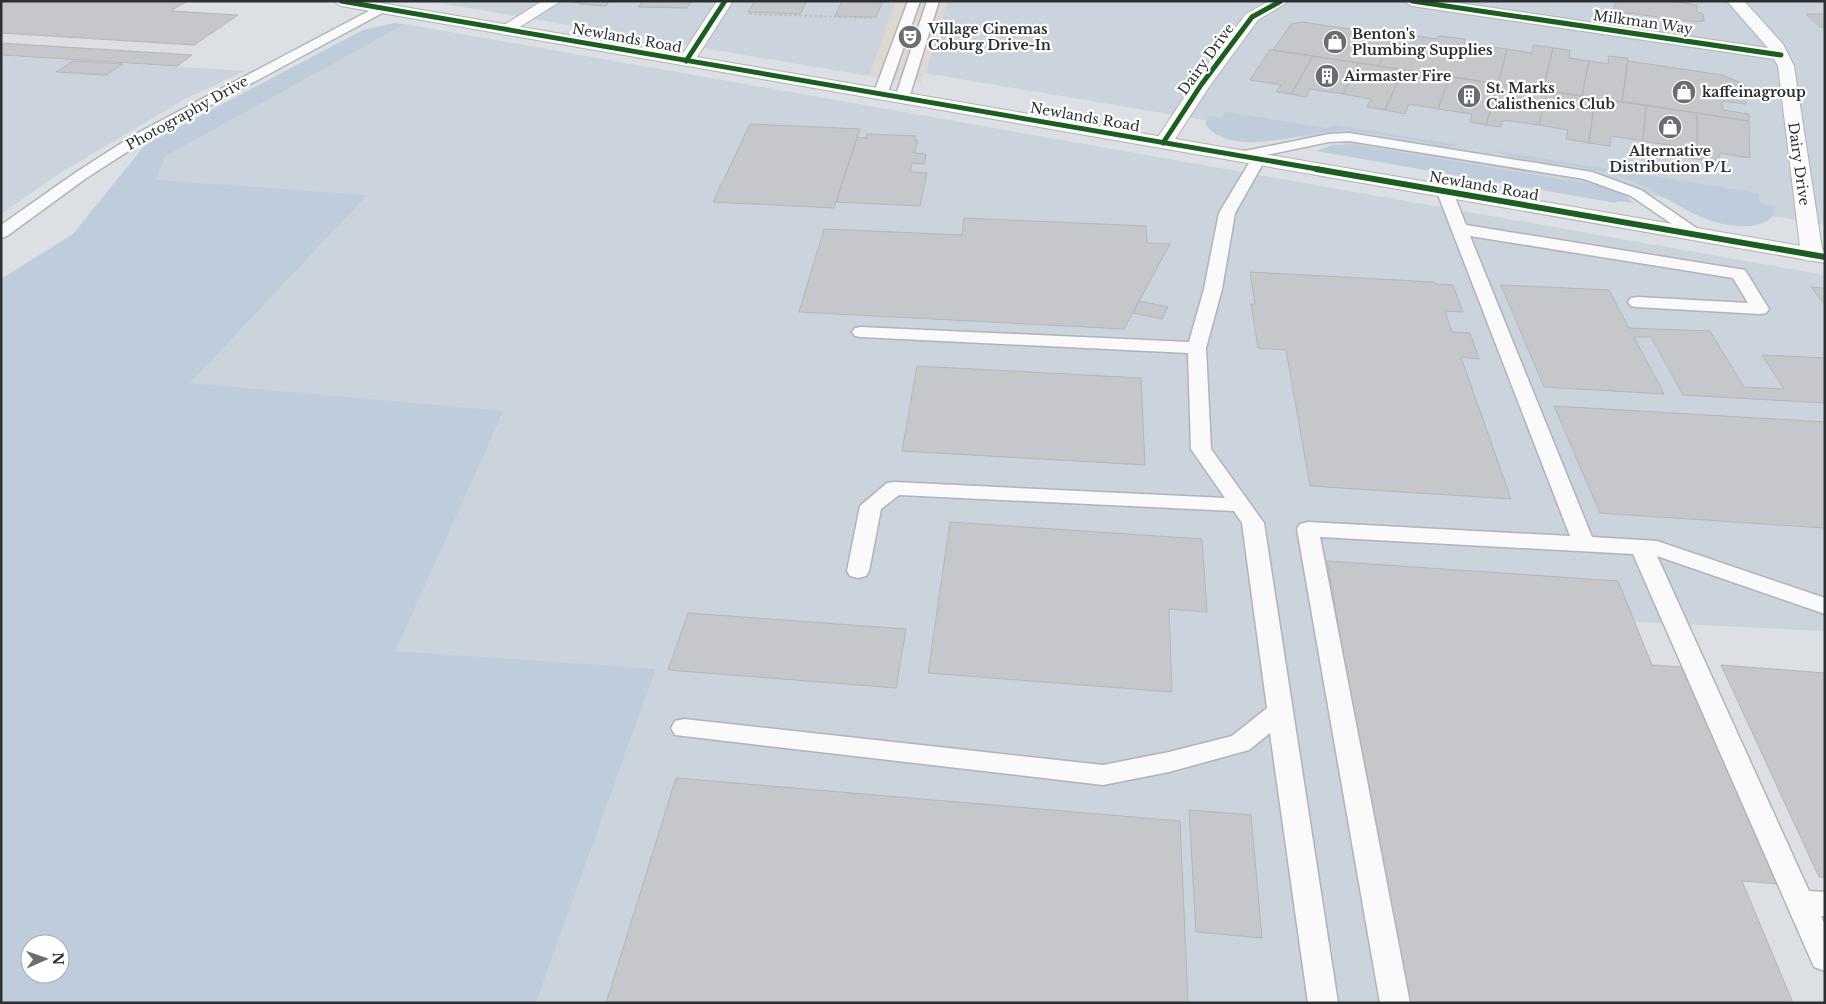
<svg xmlns="http://www.w3.org/2000/svg" width="1826" height="1004" font-family="'Libre Baskerville',serif">
  <style>
    .commercial { fill: #ded8d0 }
    .built { fill: #cbd3dd }
    .green { fill: #beccdc; fill-rule: evenodd }
    .building { fill: #c6c7cb; stroke: #b4b6ba }
    .lines { fill: none; stroke-linecap: round; stroke-linejoin: round }
    .service-casing { stroke: #b1b3b7; stroke-width: 3 }
    .minor-casing { stroke: #b1b3b7; stroke-width: 2 }
    .tertiary-casing { stroke: #b1b3b7; stroke-width: 2 }
    .path { stroke: #bdbfc1; stroke-width: 2; stroke-dasharray: 3 2; stroke-linecap: butt }
    .service { fill: #fafafb; fill-rule: evenodd }
    .minor { fill: #fafafb; fill-rule: evenodd }
    .tertiary { fill: #fafafb; fill-rule: evenodd }
    .cycleway-far1-casing { stroke: #fff; stroke-width: 7 }
    .cycleway-casing { stroke: #fff; stroke-width: 9 }
    .cycleway-far1 { stroke: #1b5e20; stroke-width: 5 }
    .cycleway { stroke: #1b5e20; stroke-width: 6 }
    .labels { text-anchor: middle; stroke-width: 4.5; stroke-linejoin: round; paint-order: stroke }
    .far-street-label { font-size: 14px; fill: #2d3033; stroke: #fff }
    .far-poi-label { font-size: 14px; font-weight: bold; fill: #2d3033; stroke: #fff; text-anchor: start }
  </style>
  <rect width="100%" height="100%" fill="#dcdfe4"/>
  <path class="commercial" d="M896 1H948L921 83 869 76Z"/>
  <path class="built" d="M427 1H896L869 76Z
    M948 1H1825V225L925 73Z
    M405 24 1825 275V631L1315 606 1378 1003H536L656 670 394 651 504 412 189 383 366 195 156 181 166 156Z
    M1 56 245 71 185 99 57 175 1 214Z"/>
  <path class="green" d="M394 23 405 24 166 156 156 180 367 195 190 383 504 411 395 651 656 669 536 1003H1V279L73 234 145 145 363 30ZM30 944H60V974H30Z
    M1225 112 1327 128 1335 125 1459 145 1449 147C1414 141 1378 132 1343 131 1304 130 1233 161 1205 124L1209 116 1221 118Z
    M1351 144 1596 185 1625 195 1634 203 1617 201 1616 203 1316 151 1332 145Z
    M1496 151 1758 193 1760 203 1776 206C1773 236 1720 226 1701 217 1672 204 1647 184 1616 175 1581 165 1543 162 1507 156Z"/>
  <path class="building" d="M1 1H187L171 11 238 15 194 45 1 33Z
    M568 1H609L606 6 580 4 581 3Z
    M643 1H692L687 8 638 7Z
    M755 1H807L800 14 748 12Z
    M842 1H883L876 17 835 16Z
    M1616 1H1670L1697 5 1696 11 1703 14 1704 21 1696 22 1613 11Z
    M1806 14H1825V27H1820Z
    M1302 22 1357 30 1396 33 1378 66 1273 50 1291 24Z
    M1396 33 1437 39 1439 36 1465 39 1464 43 1507 49 1498 84 1378 66Z
    M1 43 192 55 177 66 1 55Z
    M1533 45 1553 48 1543 90 1498 84 1507 49 1532 53Z
    M1553 48 1570 50 1569 58 1589 61 1582 96 1543 90Z
    M1270 50 1313 56 1291 94 1276 92 1281 85 1250 80Z
    M1313 56 1359 63 1343 94 1310 89 1306 97 1291 94Z
    M1609 56 1628 58 1622 102 1582 96 1589 61 1608 64Z
    M73 61 123 64 106 75 56 72Z
    M1628 61 1722 75 1744 84 1746 104 1722 101 1723 110 1749 114V121L1622 102Z
    M1359 63 1403 70 1385 110 1367 107 1371 99 1343 94Z
    M1403 70 1450 76 1438 109 1409 104 1405 114 1385 110Z
    M1450 76 1498 84 1486 125 1470 122 1472 114 1438 109Z
    M1498 84 1547 91 1539 125 1503 120 1501 127 1486 125Z
    M1547 91 1595 98 1589 143 1566 139 1568 130 1539 125Z
    M1595 98 1646 105 1643 141 1611 136 1610 146 1589 143Z
    M1646 105 1697 113V159L1674 156V146L1643 141Z
    M1697 113 1749 121 1750 158 1719 153V163L1697 159Z
    M750 124 860 129 834 208 713 202Z
    M867 134 916 136 915 140H918L914 153 926 154 924 164 912 163 910 172 927 173 920 206 836 202 857 137 866 138Z
    M964 218 1146 226 1147 243 1170 244 1124 329 799 312 824 229 962 235Z
    M1250 272 1434 282 1435 284 1453 285 1463 312 1445 311 1452 332 1470 333 1479 359 1461 357 1511 499 1310 486 1286 350 1258 348 1251 304H1255Z
    M1501 285 1609 290 1629 328 1710 331 1744 387 1784 389 1762 355 1825 358V403L1683 395 1651 337H1634L1664 394 1544 387Z
    M1811 287 1825 288V305Z
    M1139 301 1168 307 1162 319 1133 313Z
    M917 366 1141 378 1145 465 902 451Z
    M1554 406 1825 422V528L1600 513Z
    M950 522 1202 539 1207 612 1169 609 1172 692 928 673Z
    M1327 561 1618 581 1652 665 1685 667 1780 884 1742 881 1793 1003H1405Z
    M688 613 906 629 896 688 668 670Z
    M1721 665 1825 673V877H1819Z
    M676 778 1180 821 1188 1003H606Z
    M1189 810 1251 815 1262 938 1196 932Z"/>
  <g class="lines">
    <g class="service-casing">
      <path id="service" d="M908 1H920L887 95 885 98H875L873 95Z
        M927 1H939L909 98 902 102 897 101 895 98Z
        M382 4 386 5 388 8 386 11 144 141 85 179 7 236 1 238V225L75 173 134 135Z
        M1349 133 1592 172 1641 190 1708 236 1700 241 1694 239 1631 196 1584 179 1349 141 1329 142 1261 156 1265 160 1235 213 1222 289 1206 348 1211 449 1264 523 1338 1003H1308L1270 733 1249 750 1169 772 1103 785 675 735 671 728 675 721 684 719 1103 765 1169 752 1232 736 1267 708 1242 523 1234 511 899 495 881 509 869 571 866 576 858 578 850 576 847 571 860 506 887 483 894 482 1225 498 1191 449 1188 353 861 337 855 336 852 332 855 328 861 327 1189 342 1204 289 1219 213 1252 158 1235 159 1233 156 1235 153 1329 134Z
        M1445 187 1453 192 1466 225 1745 270 1769 309 1766 313 1760 314 1637 307 1631 306 1628 302 1631 298 1637 297 1748 303 1733 278 1470 236 1592 537 1657 541 1825 598V614L1657 556 1809 891 1825 892V916H1821L1825 925V971L1814 967 1810 958 1633 554 1320 537 1410 1003H1380L1297 529 1300 524 1308 522 1570 536 1437 192Z"/>
    </g>
    <g class="minor-casing">
      <path id="minor" d="M542 1H561L510 33 504 35 496 30Z
        M717 1H733L692 65H680L678 61Z
        M1269 1H1289L1258 20 1209 87 1170 147H1156L1154 143 1195 81 1246 14Z
        M1404 1H1445L1768 48 1727 1H1744L1783 44 1794 66 1823 255 1820 260 1812 261 1804 260 1801 255 1778 66 1774 59 1412 6Z"/>
    </g>
    <g class="tertiary-casing">
      <path id="tertiary" d="M333 1H369L1825 250V263L341 6Z"/>
    </g>
    <path class="path" d="M749 14 873 18"/>
    <use href="#service" class="service"/>
    <use href="#minor" class="minor"/>
    <use href="#tertiary" class="tertiary"/>
    <g class="cycleway-far1-casing">
      <path id="cycleway-far1" d="M341 1 1323 170
        M1412 1 1781 55
        M686 61 725 1
        M1163 143 1201 85 1252 17 1281 1"/>
    </g>
    <g class="cycleway-casing">
      <path id="cycleway" d="M1316 169 1825 257"/>
    </g>
    <use href="#cycleway-far1" class="cycleway-far1"/>
    <use href="#cycleway" class="cycleway"/>
  </g>
  <defs>
    <g id="theatre-disc" transform="scale(1.25)"><circle r="9.5" fill="#6a6d71" stroke="#fff"/><path d="M-5-5.5Q0-4 5-5.5V0Q5 5 0 6Q-5 5-5 0ZM-3.3-2.5H-1v1.5H-3.3ZM1-2.5H3.3v1.5H1ZM-2.8 1Q0 5.5 2.8 1Z" fill="#fff"/></g>
    <g id="shop-disc" transform="scale(1.25)"><circle r="9.5" fill="#6a6d71" stroke="#fff"/><path d="M-5-2.5h2.3a2.7 3.5 0 0 1 5.4 0H5L5.5 6h-11ZM-1.5-2.5h3a1.5 2.3 0 0 0-3 0Z" fill="#fff"/></g>
    <g id="building-disc" transform="scale(1.25)"><circle r="9.5" fill="#6a6d71" stroke="#fff"/><path d="M-4-6H4V6H1V3H-1V6H-4ZM-2.5-4.3h1.7v1.8h-1.7ZM.8-4.3h1.7v1.8H.8ZM-2.5-1h1.7V.8h-1.7ZM.8-1h1.7V.8H.8Z" fill="#fff"/></g>
  </defs>
  <g fill-rule="evenodd">
    <use href="#theatre-disc" x="910" y="37"/>
    <use href="#shop-disc" x="1335" y="42"/>
    <use href="#building-disc" x="1327" y="76"/>
    <use href="#shop-disc" x="1684" y="92"/>
    <use href="#building-disc" x="1469" y="96"/>
    <use href="#shop-disc" x="1670" y="127"/>
  </g>
  <g class="labels">
    <g class="far-street-label">
      <text transform="translate(1643 22) rotate(8)" y="5">Milkman Way</text>
      <text transform="translate(627 38) rotate(10)" y="5">Newlands Road</text>
      <text transform="translate(1206 59) rotate(-54)" y="5">Dairy Drive</text>
      <text transform="translate(187 113) rotate(-29)" y="5">Photography Drive</text>
      <text transform="translate(1085 117) rotate(10)" y="5">Newlands Road</text>
      <text transform="translate(1799 164) rotate(82)" y="5">Dairy Drive</text>
      <text transform="translate(1484 186) rotate(10)" y="5">Newlands Road</text>
    </g>
    <g class="far-poi-label">
      <text x="928" y="34">Village Cinemas<tspan x="928" dy="16">Coburg Drive-In</tspan></text>
      <text x="1352" y="39">Benton's<tspan x="1352" dy="16">Plumbing Supplies</tspan></text>
      <text x="1344" y="81">Airmaster Fire</text>
      <text x="1486" y="93">St. Marks<tspan x="1486" dy="16">Calisthenics Club</tspan></text>
      <text x="1702" y="97">kaffeinagroup</text>
      <text x="1670" y="156" text-anchor="middle">Alternative<tspan x="1670" dy="16">Distribution P/L</tspan></text>
    </g>
  </g>
  <rect width="1826" height="1004" fill="none" stroke="#2d3033" stroke-width="5"/>
  <g transform="translate(45 959) rotate(88)"><circle r="24" fill="#ffffff" stroke="#abacad"/>
  <path d="M0-4L9 19L0 12L-9 19Z" fill="#6a6d71"/>
  <text y="-8" font-size="14" font-weight="bold" text-anchor="middle" fill="#2d3033">N</text>
  </g>
</svg>
